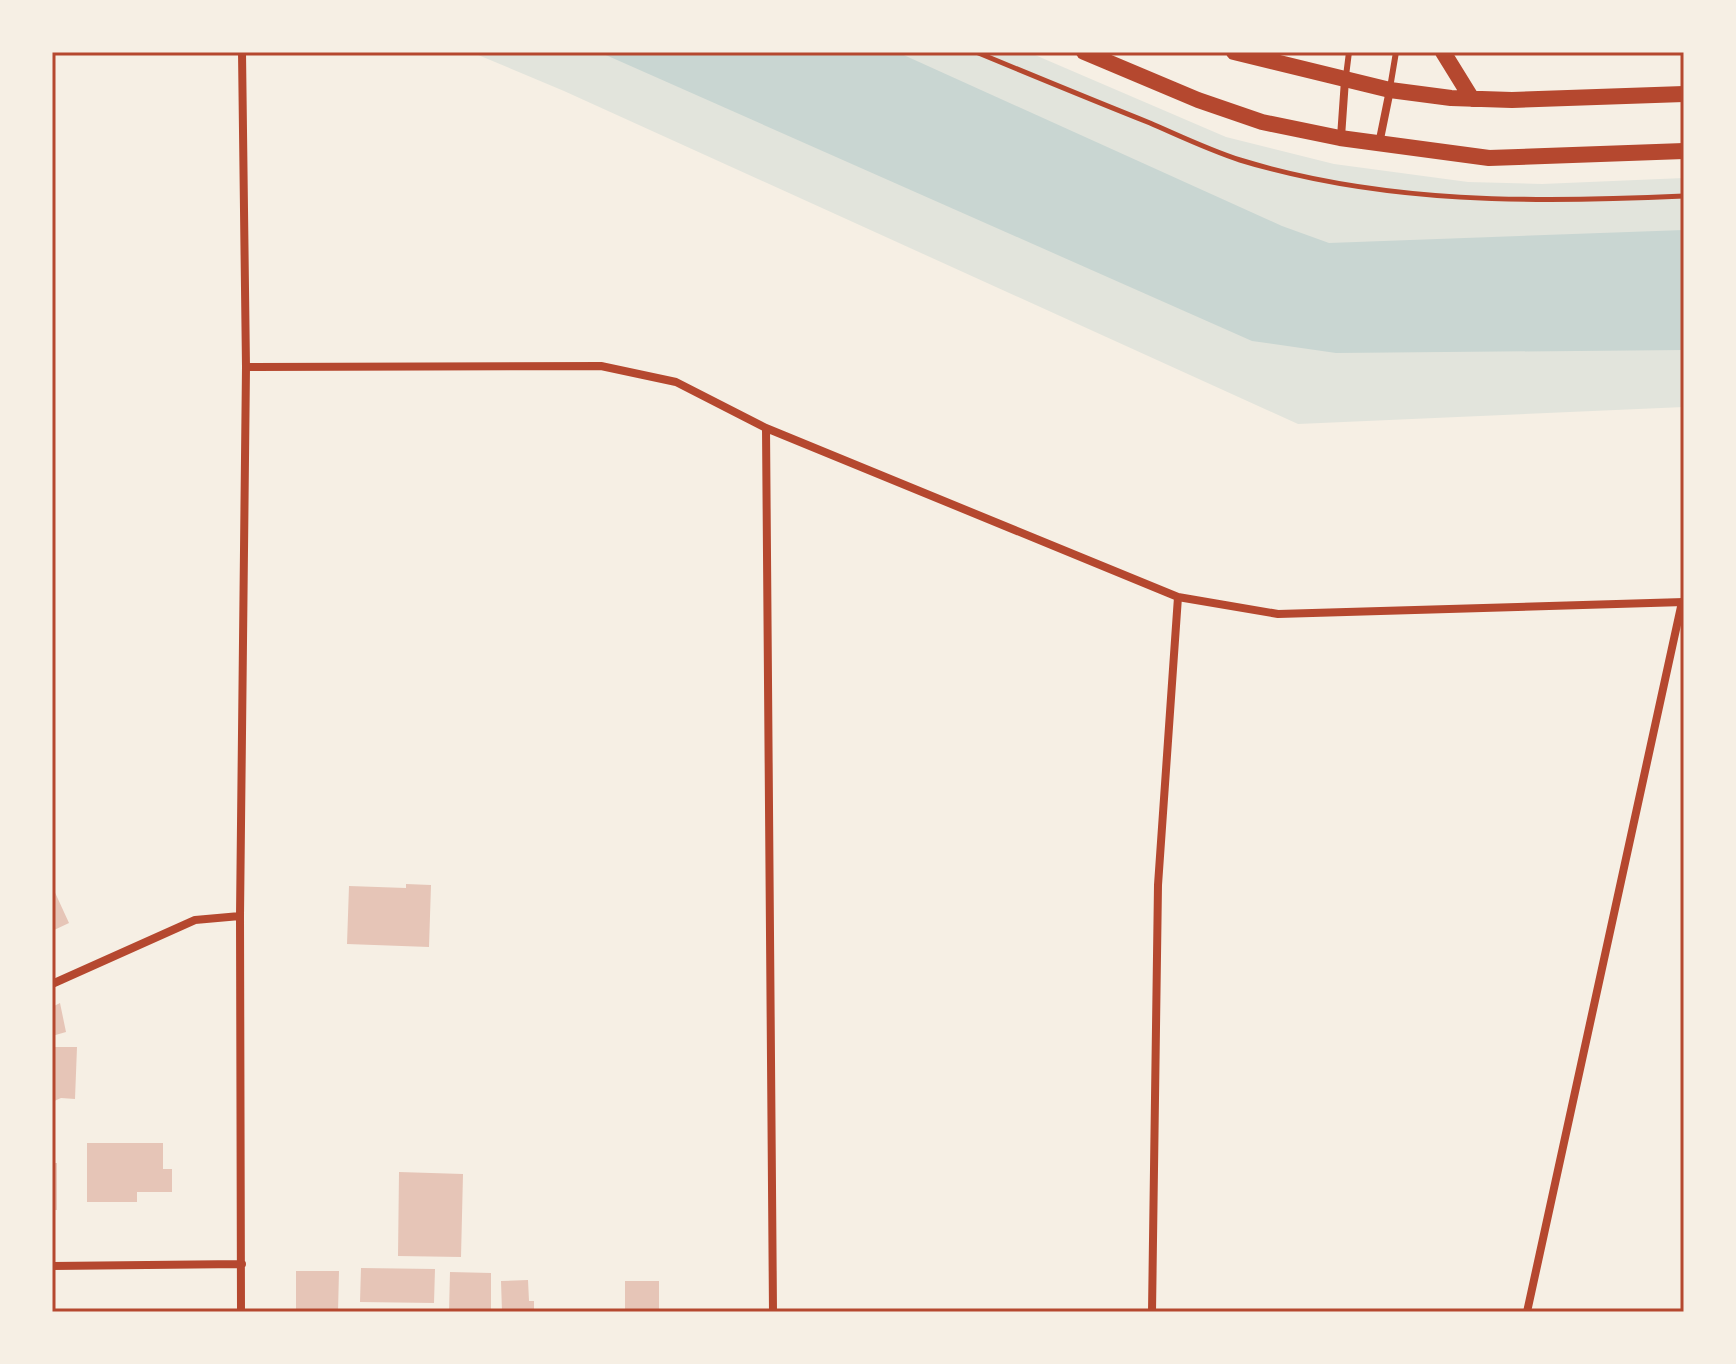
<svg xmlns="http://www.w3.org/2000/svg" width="1736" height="1364" font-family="'PT Sans Narrow',sans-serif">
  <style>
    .green { fill: #e2e4dc }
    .water { fill: #c9d6d2 }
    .building { fill: #e6c5b7 }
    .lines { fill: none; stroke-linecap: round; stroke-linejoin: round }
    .path { stroke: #b5482f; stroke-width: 5 }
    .service { stroke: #b5482f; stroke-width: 6 }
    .minor { stroke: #b5482f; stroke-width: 8 }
    .secondary { stroke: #b5482f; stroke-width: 16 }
    .neatline { fill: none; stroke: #b5482f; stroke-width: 3 }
  </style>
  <rect width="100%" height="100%" fill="#f6efe4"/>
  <path class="green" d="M471 52H1028L1226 137 1334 164 1468 182 1542 184 1684 178V407L1298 424 564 91Z"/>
  <path class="water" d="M599 52H897L1282 226 1329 243 1684 230V350L1336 353 1252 341Z"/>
  <path class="building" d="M406 884 431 885 429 947 347 944 349 886 406 888Z
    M52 886 69 923 52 931Z
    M60 1003 66 1032 52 1036V1007Z
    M52 1047H77L75 1099 61 1098 52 1102Z
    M87 1143H163V1169H172V1192H137V1202H87Z
    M52 1163H57V1210H52Z
    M399 1172 463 1174 461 1257 398 1256Z
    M361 1268 435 1269 434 1303 360 1302Z
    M296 1271H339L338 1312H296Z
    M450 1272 491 1273V1312H449Z
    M528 1280 529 1301H534V1312H502L501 1281Z
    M625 1281H659V1312H625Z"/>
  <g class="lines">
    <path class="path" d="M976 52C1034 76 1092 100 1150 123 1180 136 1209 150 1240 160 1384 204 1535 203 1684 196"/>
    <path class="service" d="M1346 76 1349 52
      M1390 88 1396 52"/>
    <path class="minor" d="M1341 137 1345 80
      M1379 144 1390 90
      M246 367 601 366 676 382 766 428 1178 597 1278 614 1684 602
      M766 428 773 1312
      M52 984 195 920 240 916
      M52 1266 242 1264
      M241 1312 240 916 246 367 242 52
      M1152 1312 1158 885 1178 597
      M1527 1312 1682 602"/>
    <path class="secondary" d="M1084 52 1198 100 1262 122 1340 138 1489 158 1684 151
      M1234 52 1390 90 1451 98 1512 100 1684 94
      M1443 52 1472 99"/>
  </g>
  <rect width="1736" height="1364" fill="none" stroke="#f6efe4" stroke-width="108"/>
  <rect x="54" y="54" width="1628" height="1256" class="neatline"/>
</svg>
